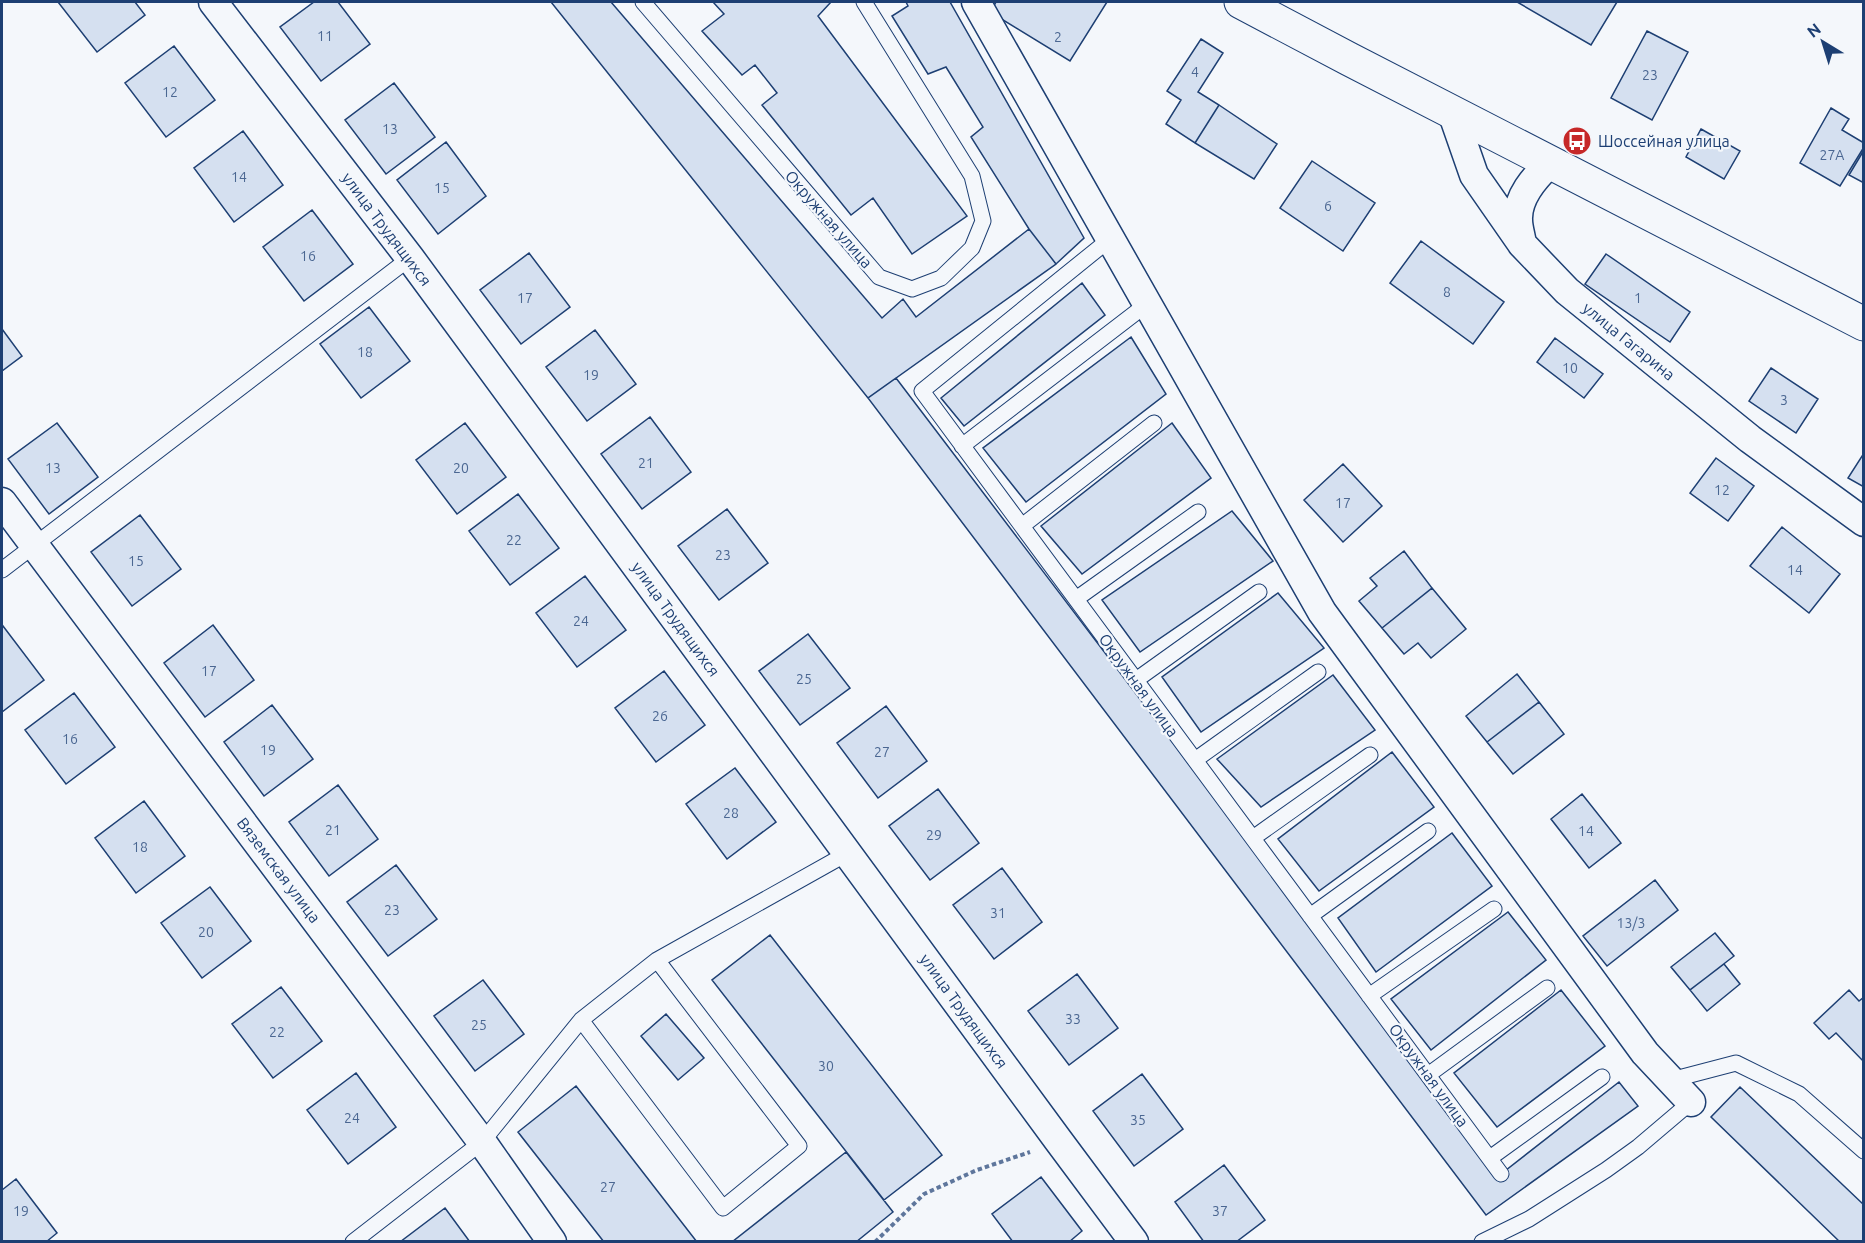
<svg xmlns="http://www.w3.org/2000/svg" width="1865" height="1243" font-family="Ubuntu,sans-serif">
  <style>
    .building { fill: #d5e0f0; stroke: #1d3f73; stroke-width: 1.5 }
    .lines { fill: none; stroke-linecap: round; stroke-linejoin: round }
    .lane-casing { stroke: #1d3f73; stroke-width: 17 }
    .street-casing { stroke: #1d3f73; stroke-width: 31 }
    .secondary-casing { stroke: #1d3f73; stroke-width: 35 }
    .path { stroke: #5e769c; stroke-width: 4; stroke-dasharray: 4.5 3; stroke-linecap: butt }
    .lane { stroke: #f4f7fb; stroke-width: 15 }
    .street { stroke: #f4f7fb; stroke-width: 28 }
    .secondary { stroke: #f4f7fb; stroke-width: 33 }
    .labels { text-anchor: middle; stroke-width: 4.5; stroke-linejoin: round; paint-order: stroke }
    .number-label { font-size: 14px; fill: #4b6792 }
    .poi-label { font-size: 16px; fill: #1d3f73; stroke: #f4f7fb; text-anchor: start }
    .street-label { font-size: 16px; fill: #1d3f73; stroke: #f4f7fb }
  </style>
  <rect width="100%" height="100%" fill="#f4f7fb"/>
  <path class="building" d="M58 2H135L145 15 97 52Z
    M314 2H338L370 44 321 81 280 27Z
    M551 2H611L882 318 903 299 916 317 1029 229 1056 264 868 398Z
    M713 2H831L818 16 967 216 912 254 873 198 851 215 762 105 777 93 755 65 742 75 702 31 724 14Z
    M906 2H950L1084 238 1056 264 1029 229 971 137 983 127 946 67 928 74 892 16 908 6Z
    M996 2H1107L1070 61 990 12Z
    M1517 2H1617L1591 45Z
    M1647 31 1688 52 1652 120 1611 98Z
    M1201 39 1223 53 1198 92 1219 105 1195 143 1166 124 1181 100 1167 91Z
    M174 46 215 100 166 137 125 83Z
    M394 83 435 137 386 174 345 120Z
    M1219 105 1277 144 1254 179 1195 143Z
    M1831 108 1849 119 1842 130 1864 143V147L1840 186 1800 163Z
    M1701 129 1740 151 1724 179 1686 157Z
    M243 131 283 185 234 222 194 168Z
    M446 142 486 196 438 234 397 180Z
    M1864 150V183L1849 175Z
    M1312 161 1375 203 1343 251 1280 208Z
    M312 210 353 264 304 301 263 247Z
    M1421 241 1504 302 1473 344 1390 283Z
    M529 253 570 307 521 344 480 290Z
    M1606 254 1690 312 1670 342 1585 284Z
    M1082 283 1105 315 964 426 941 398Z
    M369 307 410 361 361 398 320 344Z
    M2 329 22 356 2 371Z
    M595 330 636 384 587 421 546 367Z
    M1131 337 1166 394 1026 502 983 448Z
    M1555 338 1603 374 1584 398 1537 362Z
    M1771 368 1818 399 1796 433 1749 401Z
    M896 378 1501 1174 1619 1082 1638 1106 1486 1215 868 398Z
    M650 417 691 472 642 509 601 454Z
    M57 423 98 477 49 514 8 459Z
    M465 423 506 477 457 514 416 460Z
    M1172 423 1211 478 1082 574 1041 526Z
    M1864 453V487L1848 478Z
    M1716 458 1754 486 1728 521 1690 493Z
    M1343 464 1382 506 1343 542 1304 500Z
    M518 494 559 548 510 585 469 531Z
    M727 509 768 563 719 600 678 546Z
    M1232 511 1273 561 1140 652 1102 600Z
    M140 515 181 569 132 606 91 552Z
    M1782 527 1840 574 1809 613 1750 566Z
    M1404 551 1432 588 1382 628 1359 601 1377 586 1370 578Z
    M585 576 626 630 577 667 536 613Z
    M1432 588 1466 629 1431 658 1418 643 1404 654 1382 628Z
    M1278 593 1324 648 1201 732 1162 677Z
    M213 625 254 680 205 717 164 663Z
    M3 626 44 680 2 712V628Z
    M808 634 850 688 800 725 759 671Z
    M664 671 705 725 656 762 615 708Z
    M1517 674 1539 702 1487 742 1466 716Z
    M1333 675 1375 730 1261 807 1217 759Z
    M74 693 115 747 66 784 25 730Z
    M1539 702 1564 734 1513 774 1487 742Z
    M272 705 313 759 264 796 224 742Z
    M886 706 927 761 878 798 837 743Z
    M1392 752 1434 807 1319 891 1278 839Z
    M735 768 776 822 727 859 686 804Z
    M338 785 378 839 329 876 289 822Z
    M938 789 979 843 930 880 889 826Z
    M1582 794 1621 843 1589 868 1551 819Z
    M144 801 185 856 136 893 95 838Z
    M1452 833 1492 886 1376 972 1338 918Z
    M396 865 437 919 388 956 347 902Z
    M1002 868 1042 922 994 959 953 905Z
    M1655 880 1678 910 1607 966 1583 936Z
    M210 887 251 941 202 978 161 923Z
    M1508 912 1546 960 1431 1050 1391 999Z
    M1715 933 1734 956 1690 990 1671 967Z
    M770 935 942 1155 884 1200 712 980Z
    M1724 964 1740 984 1707 1011 1690 990Z
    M1077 974 1118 1028 1069 1065 1028 1011Z
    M483 980 524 1034 475 1071 434 1016Z
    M281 987 322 1041 273 1078 232 1024Z
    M1561 990 1605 1046 1497 1127 1454 1073Z
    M1849 990 1859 1001 1864 997V1062L1836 1033 1829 1039 1814 1023Z
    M666 1014 704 1058 678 1080 641 1036Z
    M356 1073 396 1127 348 1164 307 1110Z
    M1142 1074 1183 1129 1134 1166 1093 1111Z
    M576 1086 697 1242H604L518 1132Z
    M1740 1087 1864 1205V1242H1840L1711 1117Z
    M846 1152 893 1212 856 1242H732Z
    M1224 1165 1265 1220 1236 1242H1204L1175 1202Z
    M1041 1177 1082 1231 1069 1242H1013L992 1214Z
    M16 1179 57 1233 46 1242H2V1190Z
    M445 1208 470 1242H400Z"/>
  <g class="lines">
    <g class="lane-casing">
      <path id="lane" d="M643 2 879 277 912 289 941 278 972 248 983 221 972 176 864 2
        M1110 239 922 391 1501 1174
        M962 446 1147 304
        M1022 526 1154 423
        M2 570 410 258
        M1076 599 1198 512
        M1136 680 1259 592
        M1195 760 1318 672
        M1253 838 1370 755
        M1310 916 1428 831
        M1369 996 1494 909
        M581 1020 723 1208 799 1146 657 960
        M1428 1075 1547 988
        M1671 1080 1736 1063 1799 1094 1864 1151
        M1490 1158 1602 1077
        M353 1242 482 1142 581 1020 657 960 848 853
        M1482 1242 1529 1219 1606 1170 1638 1147 1691 1102"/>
    </g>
    <g class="street-casing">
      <path id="street" d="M213 2 410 258 1058 1140 1134 1242
        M976 2 1322 612 1645 1053 1691 1102
        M1452 112 1474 175 1522 244 1567 291 1750 439 1864 522
        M1522 244C1521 236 1518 228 1518 220 1517 197 1535 177 1550 163
        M2 502 482 1142 552 1242"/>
    </g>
    <g class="secondary-casing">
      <path id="secondary" d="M1241 2 1349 59 1864 324"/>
    </g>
    <path class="path" d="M875 1242 924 1194 977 1170 1030 1152"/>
    <use href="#lane" class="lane"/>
    <use href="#street" class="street"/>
    <use href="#secondary" class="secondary"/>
  </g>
  <defs>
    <g id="bus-disc" transform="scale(1.5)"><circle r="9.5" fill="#c62828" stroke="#f4f7fb"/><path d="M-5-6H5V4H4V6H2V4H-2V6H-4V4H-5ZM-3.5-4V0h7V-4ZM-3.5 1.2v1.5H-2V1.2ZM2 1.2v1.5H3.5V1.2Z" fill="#fff"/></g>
  </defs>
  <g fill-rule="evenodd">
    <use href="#bus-disc" x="1577" y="141"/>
  </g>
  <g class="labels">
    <g class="number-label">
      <text x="325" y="41">11</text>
      <text x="1058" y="42">2</text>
      <text x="1195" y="77">4</text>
      <text x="1650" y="80">23</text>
      <text x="170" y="97">12</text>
      <text x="390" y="134">13</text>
      <text x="1832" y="160">27А</text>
      <text x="239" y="182">14</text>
      <text x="442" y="193">15</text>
      <text x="1328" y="211">6</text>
      <text x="308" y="261">16</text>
      <text x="1447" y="297">8</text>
      <text x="525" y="303">17</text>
      <text x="1638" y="303">1</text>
      <text x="365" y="357">18</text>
      <text x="1570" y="373">10</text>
      <text x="591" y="380">19</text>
      <text x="1784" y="405">3</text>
      <text x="646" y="468">21</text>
      <text x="53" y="473">13</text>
      <text x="461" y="473">20</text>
      <text x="1722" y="495">12</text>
      <text x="1343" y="508">17</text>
      <text x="514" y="545">22</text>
      <text x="723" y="560">23</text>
      <text x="136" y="566">15</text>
      <text x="1795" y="575">14</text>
      <text x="581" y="626">24</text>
      <text x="209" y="676">17</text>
      <text x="804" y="684">25</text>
      <text x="660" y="721">26</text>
      <text x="70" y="744">16</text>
      <text x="268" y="755">19</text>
      <text x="882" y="757">27</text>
      <text x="731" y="818">28</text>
      <text x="333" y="835">21</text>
      <text x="1586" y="836">14</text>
      <text x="934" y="840">29</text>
      <text x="140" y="852">18</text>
      <text x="392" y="915">23</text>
      <text x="998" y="918">31</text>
      <text x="1631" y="928">13/3</text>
      <text x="206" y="937">20</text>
      <text x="1073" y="1024">33</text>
      <text x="479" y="1030">25</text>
      <text x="277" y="1037">22</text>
      <text x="826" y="1071">30</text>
      <text x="352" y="1123">24</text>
      <text x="1138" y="1125">35</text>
      <text x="608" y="1192">27</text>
      <text x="21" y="1216">19</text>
      <text x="1220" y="1216">37</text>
    </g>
    <g class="poi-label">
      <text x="1598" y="147">Шоссейная улица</text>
    </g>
    <g class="street-label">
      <text transform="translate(829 219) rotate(49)" y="6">Окружная улица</text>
      <text transform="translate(387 229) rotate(53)" y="6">улица Трудящихся</text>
      <text transform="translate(1629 341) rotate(39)" y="6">улица Гагарина</text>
      <text transform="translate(676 619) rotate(54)" y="6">улица Трудящихся</text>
      <text transform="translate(1139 685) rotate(54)" y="6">Окружная улица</text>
      <text transform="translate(279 870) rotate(53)" y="6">Вяземская улица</text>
      <text transform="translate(964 1011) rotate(54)" y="6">улица Трудящихся</text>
      <text transform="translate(1429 1075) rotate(54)" y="6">Окружная улица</text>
    </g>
  </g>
  <rect width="1865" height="1243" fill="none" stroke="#1d3f73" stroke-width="6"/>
  <g transform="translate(1823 42) rotate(322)" stroke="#f4f7fb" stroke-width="4.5" paint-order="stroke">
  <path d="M0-4.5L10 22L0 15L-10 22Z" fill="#1d3f73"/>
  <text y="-9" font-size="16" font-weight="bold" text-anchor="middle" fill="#1d3f73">N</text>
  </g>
</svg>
